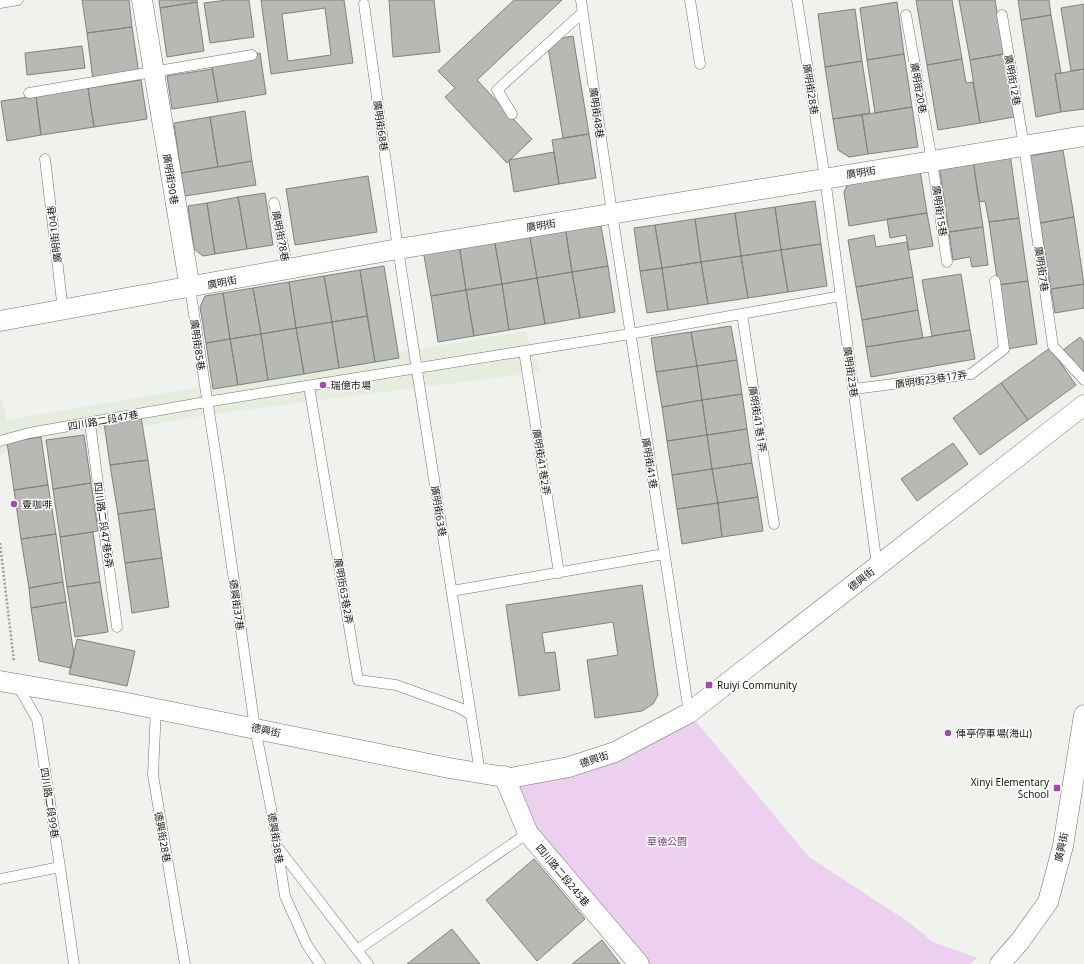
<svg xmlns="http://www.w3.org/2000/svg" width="1084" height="964" font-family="'Noto Sans','Noto Sans TC',sans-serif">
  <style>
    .built { fill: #e6eddf }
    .green { fill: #edcff0 }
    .building { fill: #b7bab4; stroke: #7f827c; fill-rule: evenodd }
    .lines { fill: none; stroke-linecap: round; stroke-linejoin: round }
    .service-casing { stroke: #71746e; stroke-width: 11 }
    .minor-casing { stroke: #71746e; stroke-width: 21 }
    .path { stroke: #9c9e9a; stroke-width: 2.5; stroke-dasharray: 2 2; stroke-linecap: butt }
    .service { stroke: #fff; stroke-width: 10 }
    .minor { stroke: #fff; stroke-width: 20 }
    .poi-dot { fill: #a447b0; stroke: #fff; stroke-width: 1.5 }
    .labels { text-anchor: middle; stroke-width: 3; stroke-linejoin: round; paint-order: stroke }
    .street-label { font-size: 10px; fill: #151714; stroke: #fff }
    .poi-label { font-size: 10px; fill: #151714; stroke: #fff; text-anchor: start }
    .park-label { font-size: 10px; fill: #743c7b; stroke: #fff }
  </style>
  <rect width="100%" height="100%" fill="#f0f3ed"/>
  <path class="built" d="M525 331 541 372 205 415 0 454V399H2L7 420Z"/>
  <path class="green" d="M689 713 809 857 910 923 933 942 977 958 970 964H647L528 833 510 778 615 752Z"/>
  <path class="building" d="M82 0H129L132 27 87 33Z
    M159 0H197V2L160 8Z
    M227 0H249L254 37 210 43 204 3Z
    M261 0H344L353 63 271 74ZM325 8 331 55 288 61 282 14Z
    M389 0H434L440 52 393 57Z
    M514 0H562L477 80 532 139 507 163 445 97 455 88 438 71Z
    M916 0H952L962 59 927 65Z
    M959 0H995L1004 54 970 60Z
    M1018 0H1049L1051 15 1021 20Z
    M197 2 204 51 167 57 160 8Z
    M897 2 904 54 867 60 860 8Z
    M1084 4V69L1071 71 1061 8Z
    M855 9 862 61 825 67 818 14Z
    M1051 15 1061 73 1055 74 1061 112 1036 117 1021 20Z
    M132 27 139 74 93 80 87 33Z
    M573 36 589 134 563 138 547 41Z
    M82 46 85 68 27 75 25 53Z
    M260 53 266 94 218 102 211 61Z
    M904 54 912 107 875 113 867 60Z
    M1004 54 1014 117 980 123 970 60Z
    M962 59 966 83 973 82 980 123 938 130 927 65Z
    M862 61 870 113 833 119 825 67Z
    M212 69 218 102 172 109 167 76Z
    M1084 69V109L1061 112 1055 74Z
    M141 80 147 119 94 127 88 88Z
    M88 88 94 127 41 135 36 96Z
    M36 96 41 135 7 141 1 101Z
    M912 107 918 147 868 154 862 115Z
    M245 111 252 161 218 167 210 117Z
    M862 115 868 154 849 157 838 150 833 119Z
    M210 117 218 167 181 173 174 123Z
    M589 134 596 178 559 184 552 140Z
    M1063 150 1074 217 1040 223 1029 156Z
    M554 152 559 184 514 192 509 160Z
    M1010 154 1019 218 989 222 985 201 979 202 973 160Z
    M973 160 983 227 949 232 939 165Z
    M252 161 256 185 185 196 181 173Z
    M919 164 927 213 849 226 844 192 852 175Z
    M368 176 377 232 295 245 286 189Z
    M265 193 273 245 247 249 238 197Z
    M238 197 247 249 215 254 207 203Z
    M815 201 821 244 781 250 775 207Z
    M207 203 215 254 203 256 194 249 188 206Z
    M775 207 781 250 741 256 735 213Z
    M735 213 741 256 701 262 695 219Z
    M927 213 933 246 909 250 906 235 890 238 887 219Z
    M1074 217 1084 284 1051 289 1040 223Z
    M1019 218 1028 281 998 285 989 222Z
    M695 219 701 262 662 268 655 225Z
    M600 220 608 266 572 272 565 226Z
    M655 225 662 268 640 271 634 228Z
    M565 226 572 272 537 278 529 232Z
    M983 227 988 265 972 267 970 257 953 260 949 232Z
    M529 232 537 278 502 284 494 238Z
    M874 235 876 247 907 242 913 277 856 287 848 240Z
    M494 238 502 284 466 290 459 244Z
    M459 244 466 290 431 296 423 250Z
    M821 244 827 286 788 292 781 250Z
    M781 250 788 292 748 298 741 256Z
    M741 256 748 298 708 304 701 262Z
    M701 262 708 304 668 310 662 268Z
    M384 266 399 358 375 362 360 270Z
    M608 266 615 312 580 318 572 272Z
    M662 268 668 310 647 313 640 271Z
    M360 270 367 316 332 322 324 276Z
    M572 272 580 318 545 324 537 278Z
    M961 274 970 330 932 336 922 280Z
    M324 276 332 322 296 328 289 282Z
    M913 277 918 310 862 320 856 287Z
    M537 278 545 324 509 330 502 284Z
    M1028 281 1037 344 1007 349 998 285Z
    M289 282 296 328 261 334 253 288Z
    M502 284 509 330 474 336 466 290Z
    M1084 284V308L1055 313 1051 289Z
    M253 288 261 334 230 339 223 293Z
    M466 290 474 336 438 342 431 296Z
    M223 293 230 339 206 343 200 307 205 296Z
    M918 310 923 338 866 347 862 320Z
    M367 316 375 362 339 368 332 322Z
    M332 322 339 368 304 374 296 328Z
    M731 326 737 360 697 366 691 332Z
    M296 328 304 374 268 380 261 334Z
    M970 330 975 359 871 377 866 347Z
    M691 332 697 366 656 372 651 338Z
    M261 334 268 380 238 385 230 339Z
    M1080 337 1084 342V373L1062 351Z
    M230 339 238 385 213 389 206 343Z
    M1050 348 1076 385 1028 420 1001 383Z
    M737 360 742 394 702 400 697 366Z
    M697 366 702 400 662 407 656 372Z
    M1001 383 1028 420 980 455 953 418Z
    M742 394 747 429 707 435 702 400Z
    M702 400 707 435 667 441 662 407Z
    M140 411 148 460 110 465 103 416Z
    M747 429 752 463 712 469 707 435Z
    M84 435 91 483 53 489 46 440Z
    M707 435 712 469 672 475 667 441Z
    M41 437 48 485 14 490 7 442Z
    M953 443 968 464 917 501 901 479Z
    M148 460 155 509 118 514 110 465Z
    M752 463 758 497 718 503 712 469Z
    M712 469 718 503 677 509 672 475Z
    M91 483 98 531 60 537 53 489Z
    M48 485 56 534 21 539 14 490Z
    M758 497 763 531 722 537 718 503Z
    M718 503 722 537 682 544 677 509Z
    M155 509 162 558 125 563 118 514Z
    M93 532 100 582 67 587 60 537Z
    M56 534 63 582 29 588 21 539Z
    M162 558 169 607 132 613 125 563Z
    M63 582 66 602 31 608 29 588Z
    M100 582 108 632 75 637 67 587Z
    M642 585 658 695 653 704 642 711 595 718 587 660 618 655 613 622 542 633 545 653 555 652 560 690 519 696 506 605Z
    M66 602 74 655 71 668 39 661 31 608Z
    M77 639 135 651 127 686 69 674Z
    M534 859 585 919 537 961 486 900Z
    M452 929 480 964H407Z
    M602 940 620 964H572Z"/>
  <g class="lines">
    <g class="service-casing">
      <path id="service" d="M581 0 612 213 689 713
        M690 0 700 64
        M797 0 825 178 877 566
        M0 3 18 0
        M364 4 398 249 480 773
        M906 15 932 161 947 262
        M1002 15 1024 146 1053 346 1084 380
        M29 93 252 55
        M512 114 497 90 582 13
        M45 159 63 310
        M274 203 288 269
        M190 288 220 483 255 728 271 808 285 896 307 945 320 964
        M742 314 774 524
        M524 351 559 573
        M309 386 358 680 396 685 460 708 471 715
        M854 389 971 374 1004 349 995 281
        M90 423 117 627
        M0 441 29 433 206 402 630 334 841 296
        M452 591 664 554
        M156 708 153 775 185 964
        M279 849 368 964
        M60 867 74 964
        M0 879 60 867 37 719 16 683
        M357 950 528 833"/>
    </g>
    <g class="minor-casing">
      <path id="minor" d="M142 0 190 288
        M0 321 398 249 1084 136
        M0 681 122 702 449 768 510 778 569 767 615 752 689 713 1084 405
        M504 776 528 833 639 964
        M1000 964 1020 941 1048 902 1063 846 1084 715"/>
    </g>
    <path class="path" d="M0 543 14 662"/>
    <use href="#service" class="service"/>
    <use href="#minor" class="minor"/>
  </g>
  <g class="poi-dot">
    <circle cx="323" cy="385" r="4"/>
    <circle cx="14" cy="504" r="4"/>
    <rect x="705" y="681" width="8" height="8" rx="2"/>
    <circle cx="948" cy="733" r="4"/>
    <rect x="1053" y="784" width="8" height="8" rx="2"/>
  </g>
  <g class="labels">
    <g class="street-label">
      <text transform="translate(1013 80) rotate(80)" y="4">廣明街12巷</text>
      <text transform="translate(919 88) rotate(80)" y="4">廣明街20巷</text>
      <text transform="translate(811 89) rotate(81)" y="4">廣明街28巷</text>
      <text transform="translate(597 113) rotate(82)" y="4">廣明街48巷</text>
      <text transform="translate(381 126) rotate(82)" y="4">廣明街68巷</text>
      <text transform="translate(861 172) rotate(-9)" y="4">廣明街</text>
      <text transform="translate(171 179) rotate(81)" y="4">廣明街90巷</text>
      <text transform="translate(940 211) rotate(82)" y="4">廣明街15巷</text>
      <text transform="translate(541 225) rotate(-9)" y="4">廣明街</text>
      <text transform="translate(54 234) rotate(-97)" y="4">廣明街104巷</text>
      <text transform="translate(281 236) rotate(79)" y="4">廣明街78巷</text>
      <text transform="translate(1042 269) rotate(82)" y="4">廣明街7巷</text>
      <text transform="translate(222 282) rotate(-11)" y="4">廣明街</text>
      <text transform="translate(198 345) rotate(82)" y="4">廣明街85巷</text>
      <text transform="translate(851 372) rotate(82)" y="4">廣明街23巷</text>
      <text transform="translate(931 379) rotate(-8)" y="4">廣明街23巷17弄</text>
      <text transform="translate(758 419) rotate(81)" y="4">廣明街41巷1弄</text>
      <text transform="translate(103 420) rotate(-10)" y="4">四川路二段47巷</text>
      <text transform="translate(542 462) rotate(81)" y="4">廣明街41巷2弄</text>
      <text transform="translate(650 463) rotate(81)" y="4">廣明街41巷</text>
      <text transform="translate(439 511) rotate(81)" y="4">廣明街63巷</text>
      <text transform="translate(104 525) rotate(82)" y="4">四川路二段47巷6弄</text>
      <text transform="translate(861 579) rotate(-38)" y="4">德興街</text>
      <text transform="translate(344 591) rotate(80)" y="4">廣明街63巷2弄</text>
      <text transform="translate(237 605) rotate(82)" y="4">德興街37巷</text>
      <text transform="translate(266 730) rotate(12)" y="4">德興街</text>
      <text transform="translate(594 759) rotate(-18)" y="4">德興街</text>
      <text transform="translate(50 803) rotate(81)" y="4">四川路二段99巷</text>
      <text transform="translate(163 837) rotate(80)" y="4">德興街28巷</text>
      <text transform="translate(276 838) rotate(81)" y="4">德興街38巷</text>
      <text transform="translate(1061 847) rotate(-78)" y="4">廣興街</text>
      <text transform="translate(563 875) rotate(50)" y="4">四川路二段245巷</text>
    </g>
    <g class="poi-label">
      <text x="331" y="389">瑞億市場</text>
      <text x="22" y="508">壹咖啡</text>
      <text x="717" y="689">Ruiyi Community</text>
      <text x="956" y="737">俥亭停車場(海山)</text>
      <text x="1049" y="786" text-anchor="end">Xinyi Elementary<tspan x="1049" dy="12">School</tspan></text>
    </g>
    <g class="park-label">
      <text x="667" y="845">華德公園</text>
    </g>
  </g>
</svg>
